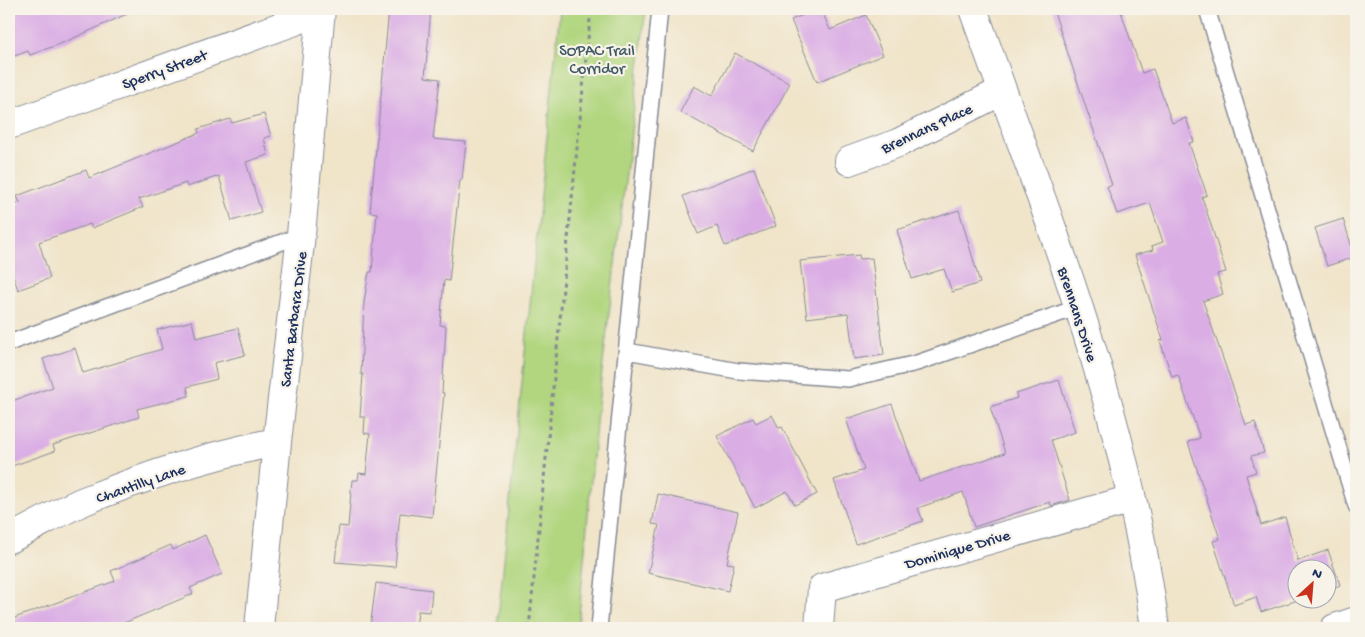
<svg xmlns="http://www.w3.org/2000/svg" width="1365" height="637" font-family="'Gochi Hand',sans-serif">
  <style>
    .green { fill: #b1d67f; stroke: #66826e }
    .building { fill: #daade5 }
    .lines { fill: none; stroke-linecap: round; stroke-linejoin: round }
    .lane-casing { stroke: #868a94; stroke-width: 18 }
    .street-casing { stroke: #868a94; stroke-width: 30 }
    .path { stroke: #868a94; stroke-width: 3; stroke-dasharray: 4 4; stroke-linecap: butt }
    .lane { stroke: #fff; stroke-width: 15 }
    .street { stroke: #fff; stroke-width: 28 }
    .labels { text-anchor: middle; stroke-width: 4.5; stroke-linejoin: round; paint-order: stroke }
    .park-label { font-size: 16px; fill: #405966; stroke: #f7f3e8 }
    .street-label { font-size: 16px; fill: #1b2f5e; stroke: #f7f3e8 }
  </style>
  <rect width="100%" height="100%" fill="#f7f3e8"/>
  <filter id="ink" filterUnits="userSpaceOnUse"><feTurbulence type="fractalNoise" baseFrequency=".02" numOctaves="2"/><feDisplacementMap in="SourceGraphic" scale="10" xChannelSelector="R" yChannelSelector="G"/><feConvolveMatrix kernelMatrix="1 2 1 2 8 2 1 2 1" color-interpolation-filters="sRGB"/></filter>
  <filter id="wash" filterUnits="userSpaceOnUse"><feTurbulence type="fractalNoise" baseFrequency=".0096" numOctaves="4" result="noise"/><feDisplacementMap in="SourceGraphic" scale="20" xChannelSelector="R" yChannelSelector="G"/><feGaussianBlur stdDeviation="1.12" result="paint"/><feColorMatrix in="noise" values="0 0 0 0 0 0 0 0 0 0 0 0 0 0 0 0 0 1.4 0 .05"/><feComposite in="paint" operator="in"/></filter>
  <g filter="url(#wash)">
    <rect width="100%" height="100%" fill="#f0e4c9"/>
    <path class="green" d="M560 9H646L597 413 578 628H497Z"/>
    <g id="blocks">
      <path class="building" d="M9 9H138L65 42 30 55 28 51 9 58Z
        M389 9H431L425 77 440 79 433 139 466 142 462 180H460L449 281 444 280 440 325 446 326 442 393H444L432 517 400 513 395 567 335 562 339 526 348 527 352 480H358L359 473 366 474 370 434 364 433 365 417H360L363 374H361L364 302 369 272H372L377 213 370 212Z
        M818 9H821L830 30 866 15 883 55 817 82 791 20Z
        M1053 9H1120L1142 73 1153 69 1172 123 1186 118 1194 142 1189 143 1207 195 1202 197 1226 272 1217 274 1223 294 1203 301 1246 425 1255 422 1264 453 1251 456 1256 472 1246 475 1261 525 1285 517 1298 561 1328 550 1340 585 1328 590V570H1298V600L1261 612 1256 597 1234 605 1213 541 1220 539 1188 442 1200 438 1178 375 1172 377 1160 341 1163 340 1135 255 1153 250 1152 246 1163 242 1150 203 1117 214 1107 186 1112 185Z
        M735 53 790 83 753 151 680 112 694 86 712 96Z
        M264 114 271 136 264 138 268 155 246 162 261 212 232 221 219 176 187 187 186 183 139 199 143 207 92 228 90 224 39 242 50 278 18 290 9 263V207L20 203 17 196 86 170 89 178 199 133 198 129 230 119 232 123Z
        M754 168 776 226 725 246 717 226 698 234 683 196Z
        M959 210 980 283 952 292 944 269 912 279 897 230Z
        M1343 219 1355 257 1327 266 1315 228Z
        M859 255 860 259 872 258 884 355 854 359 848 313 807 318 800 261Z
        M192 321 196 338 238 328 245 355 214 363 217 379 187 387 189 396 137 409 139 417 53 445 55 451 9 467V402L53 387 43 359 75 348 83 373 162 349 157 330Z
        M1059 380 1075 432 1051 440 1070 500 1051 506 1050 502 974 527 963 492 918 508 923 521 856 544 834 480 864 470 846 419 892 404 919 481 1005 453 990 407 1017 398 1016 394Z
        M772 415 779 428 782 427 817 494 795 505 787 491 755 508 717 436 753 418 756 423Z
        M658 494 738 512 727 563 734 564 728 591 648 573 659 525 652 524Z
        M205 535 222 574 190 588 193 594 112 628H9V620L115 581 111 571 171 545 173 550Z
        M376 583 432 590 430 612 418 611 416 628H370Z"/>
    </g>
  </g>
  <g filter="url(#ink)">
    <use href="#blocks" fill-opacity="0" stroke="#868a94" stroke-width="1"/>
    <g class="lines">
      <g class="lane-casing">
        <path id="lane" d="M1207 9 1356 506
          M9 343 301 235
          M627 351 738 371 848 379 917 363 1079 307
          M599 628 660 9"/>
      </g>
      <g class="street-casing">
        <path id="street" d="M973 9C1045 211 1128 414 1155 628
          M9 125 320 12
          M849 161 898 143 1002 91
          M9 539C34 527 58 512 84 501 146 476 212 454 277 442
          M259 628 277 442 301 235 321 9
          M819 628 822 588 1132 499
          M1335 628 1356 621"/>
      </g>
      <path class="path" d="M529 628 591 9"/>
      <use href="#lane" class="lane"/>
      <use href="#street" class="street"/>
    </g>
  </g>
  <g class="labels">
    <g class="park-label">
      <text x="597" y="55">SOPAC Trail<tspan x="597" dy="18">Corridor</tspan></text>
    </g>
    <g class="street-label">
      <text transform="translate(164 68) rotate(-20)" y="6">Sperry Street</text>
      <text transform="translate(926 127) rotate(-25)" y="6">Brennans Place</text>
      <text transform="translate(1079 314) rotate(72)" y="6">Brennans Drive</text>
      <text transform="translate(292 319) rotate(-83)" y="6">Santa Barbara Drive</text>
      <text transform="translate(140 482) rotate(-19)" y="6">Chantilly Lane</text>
      <text transform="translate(957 548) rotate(-16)" y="6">Dominique Drive</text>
    </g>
  </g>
  <rect width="1365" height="637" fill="none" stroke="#f7f3e8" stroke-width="30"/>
  <g transform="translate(1312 584) rotate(26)"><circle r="24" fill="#f7f3e8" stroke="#9fa5b1"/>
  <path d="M0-4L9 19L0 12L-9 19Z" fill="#c8321e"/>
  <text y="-8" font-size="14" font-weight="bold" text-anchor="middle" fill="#1b2f5e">N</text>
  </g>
</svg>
